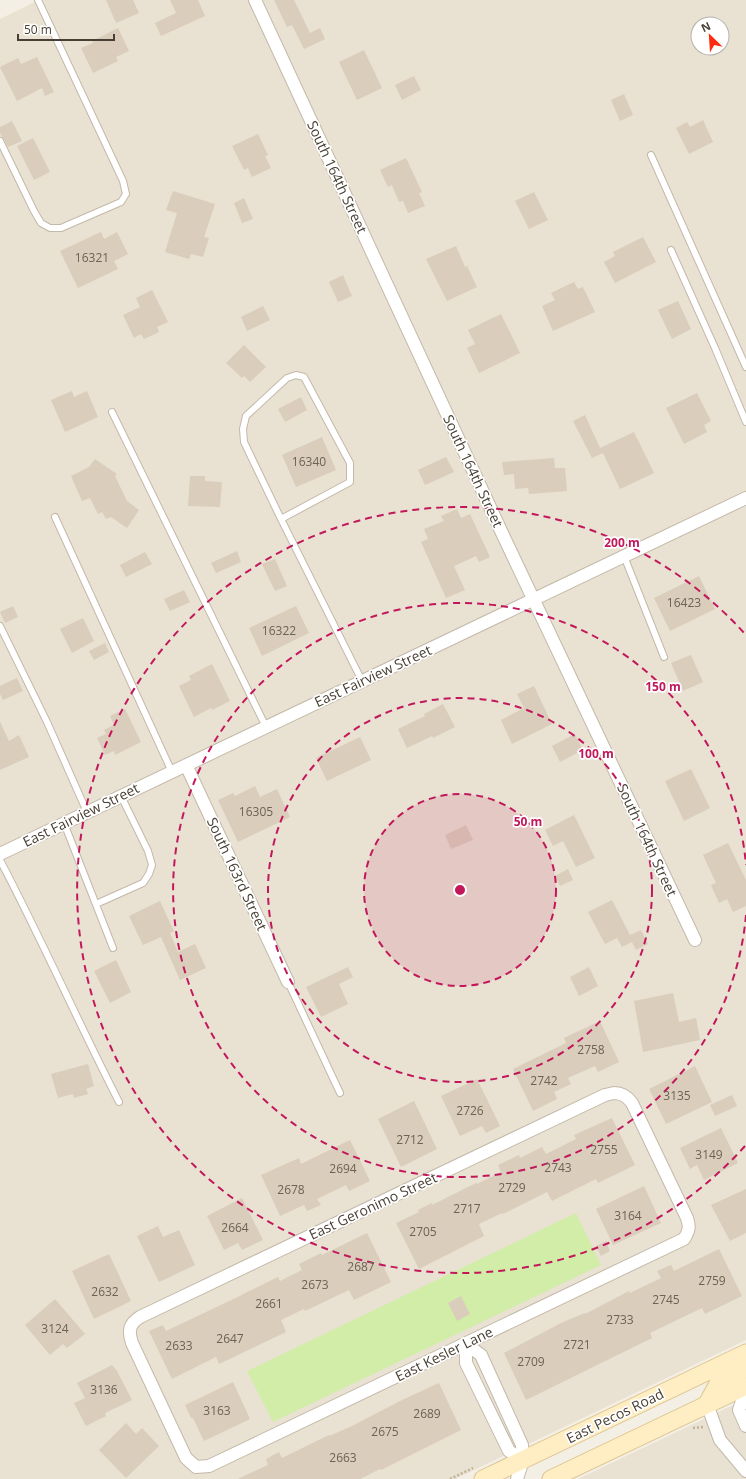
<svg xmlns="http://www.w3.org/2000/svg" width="746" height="1479" font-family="'Open Sans',sans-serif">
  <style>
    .residential { fill: #e9e1d2; fill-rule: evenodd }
    .green { fill: #d1eda8 }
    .building { fill: #dacdbb }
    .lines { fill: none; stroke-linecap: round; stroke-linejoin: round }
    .lane-casing { stroke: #c3b9a9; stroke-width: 8 }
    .street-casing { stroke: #c3b9a9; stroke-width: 14 }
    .secondary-casing { stroke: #dcc591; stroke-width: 19 }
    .path { stroke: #c4b296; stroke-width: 2.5; stroke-dasharray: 2 2; stroke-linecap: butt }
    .lane { stroke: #fff; stroke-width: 6 }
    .street { stroke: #fff; stroke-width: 12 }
    .secondary { stroke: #ffeec3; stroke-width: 17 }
    .ring { fill: none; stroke: #c2185b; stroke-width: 2; stroke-dasharray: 7 5 }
    .labels { text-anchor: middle; stroke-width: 3.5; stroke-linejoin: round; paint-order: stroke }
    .number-label { font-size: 12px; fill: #6c6255 }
    .street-label { font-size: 14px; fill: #473f33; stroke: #fff }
    .centre { fill: #c2185b; stroke: #fff; stroke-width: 2 }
    .ring-label { font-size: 12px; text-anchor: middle; font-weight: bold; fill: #c2185b; stroke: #fff; stroke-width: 3.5; stroke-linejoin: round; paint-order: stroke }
  </style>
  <rect width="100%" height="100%" fill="#f4efe4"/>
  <path class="residential" d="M39 0H746V1340L455 1479H0V19ZM698 24H722V48H698Z
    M746 1399V1479H578Z"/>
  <path class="green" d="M576 1213 601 1265 273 1422 247 1371Z"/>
  <path class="building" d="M106 0H133L139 13 116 23Z
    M170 0H198L205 16 161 36 155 23 176 13Z
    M274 0H294L310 33 320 28 325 39 304 49 292 25 287 27Z
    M118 28 129 51 116 57 118 61 93 73 81 48 93 43 92 41Z
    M364 50 382 88 357 100 339 62Z
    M37 57 54 92 45 96 42 88 17 101 0 67 18 58 21 64Z
    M414 76 421 90 402 100 395 85Z
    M624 94 633 115 620 121 611 100Z
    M703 120 713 142 689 154 676 128 687 122 690 127Z
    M12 121 22 141 8 147 0 133V127Z
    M258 134 268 155 265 156 271 168 252 177 248 168 244 170 232 146Z
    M33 138 50 172 34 180 17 146Z
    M406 158 422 192 419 193 425 206 408 213 403 201 399 202 392 185 388 187 380 170Z
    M173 191 215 204 204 237 209 238 203 257 191 254 189 259 165 252 177 213 166 210Z
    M534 192 548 220 529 229 515 201Z
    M244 198 253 219 242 223 234 203Z
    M101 232 104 239 117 232 128 254 114 261 118 269 78 288 60 251Z
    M643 237 656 262 615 283 604 262 615 256 613 252Z
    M456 246 465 267 467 266 477 287 447 301 426 259Z
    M343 275 352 296 338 302 329 282Z
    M574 282 578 289 583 287 595 312 553 331 542 306 555 300 551 293Z
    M152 290 168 322 157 327 159 332 144 339 141 334 134 338 123 315 140 307 136 298Z
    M678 301 691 329 672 339 658 310Z
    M263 306 270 320 247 331 241 317Z
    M501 314 520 353 479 373 467 348 475 344 468 330Z
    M244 345 266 367 250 382 244 376 242 378 226 363Z
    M72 391 74 397 87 391 98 417 65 432 51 400Z
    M697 393 711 421 704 425 707 432 684 444 666 408Z
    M301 397 307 410 285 422 278 409Z
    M585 415 600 448 634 432 654 473 620 489 603 453 592 458 573 421Z
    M322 437 336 470 296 487 282 455Z
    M446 457 454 472 425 485 418 470Z
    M554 458 555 468H565L567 491 529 494 528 488 515 489 514 474 504 475 502 462Z
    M95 459 117 474 115 476 127 501 139 510 127 528 111 517 106 519 102 512 98 514 90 498 82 501 71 476 89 467Z
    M190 476H205V481L222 482 220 507 188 506Z
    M457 509 461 518 470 514 490 557 479 562 476 556 454 566 465 590 446 598 421 542 428 539 424 529 444 521 441 516Z
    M237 551 241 562 216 573 211 563Z
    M145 552 152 564 126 577 120 565Z
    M275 559 287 586 275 591 262 564Z
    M699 576 715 609 670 631 654 598Z
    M184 590 190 602 170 611 164 599Z
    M13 606 18 617 5 623 0 612Z
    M296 606 309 633 262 656 249 628Z
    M83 618 94 641 72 653 60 629Z
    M105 643 109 652 94 660 89 651Z
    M691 655 703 682 683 691 671 663Z
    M212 664 230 701 212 710 211 708 194 717 179 686 191 680 189 676Z
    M17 678 23 691 3 700 0 694V686Z
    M534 686 552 724 512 744 501 720 524 708 517 694Z
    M443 704 455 727 433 738 432 736 407 748 398 729 425 716 424 714Z
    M125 709 141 742 115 755 114 751 105 755 97 738 106 734 104 730 114 725 110 716Z
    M0 722 9 741 19 735 29 757 0 770Z
    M575 734 583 750 560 762 552 746Z
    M360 737 371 760 327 781 316 758Z
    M691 769 710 808 684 821 665 781Z
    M255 786 260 797 277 789 290 817 238 842 218 800 233 793 235 796Z
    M574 815 595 858 576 867 563 841 553 846 545 830Z
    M466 825 473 840 451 849 445 835Z
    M728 843 746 880V906L733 912 727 899 719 903 711 885 716 883 703 855Z
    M568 869 573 880 560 886 555 876Z
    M612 900 630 935 641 930 648 944 636 950 632 942 622 947 617 938 605 944 588 912Z
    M160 901 174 931 170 933 178 952 195 944 206 968 180 980 161 937 143 945 129 916Z
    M116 960 131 992 110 1003 94 971Z
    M348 967 353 977 339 984 348 1004 321 1017 306 987Z
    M589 967 598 986 579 996 570 977Z
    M673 993 679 1022 696 1018 700 1040 643 1052 634 1001Z
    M600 1021 619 1062 598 1072 595 1066 568 1078 571 1084 554 1092 557 1099 533 1111 513 1069 566 1043 564 1038Z
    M88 1064 94 1086 86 1089 88 1094 74 1098 73 1094 58 1098 51 1074Z
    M695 1066 712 1102 666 1124 649 1089Z
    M477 1079 500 1126 486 1133 482 1126 460 1136 441 1096Z
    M732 1095 737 1106 715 1116 710 1105Z
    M414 1101 437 1149 401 1167 378 1119Z
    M612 1118 635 1165 598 1183 596 1179 552 1201 547 1192 503 1214 502 1213 479 1224 484 1236 419 1269 396 1223 419 1212 418 1210 432 1203V1205L476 1183 477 1184 501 1172 498 1165 519 1155 520 1158 542 1147 546 1154 576 1139 574 1135Z
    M721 1128 738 1163 704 1180 697 1165 690 1169 680 1148Z
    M350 1140 370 1181 349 1191 346 1185 317 1199 321 1205 307 1211 304 1205 280 1216 261 1175 299 1158 301 1164Z
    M644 1186 661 1223 613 1245 596 1209Z
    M746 1189V1233L730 1241 711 1205Z
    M242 1198 263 1240 242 1250 238 1243 224 1250 207 1216Z
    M158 1226 163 1237 179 1230 195 1265 159 1282 137 1236Z
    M367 1233 391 1282 354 1300 349 1290 305 1311 304 1309 281 1320 286 1332 219 1364 216 1357 172 1379 149 1331 163 1325 166 1331 242 1295H241L278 1277 280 1281 302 1270 299 1264 321 1253 322 1255Z
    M606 1241 610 1251 601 1256 596 1246Z
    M719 1249 742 1296 705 1314 702 1308 650 1333 652 1338 526 1400 504 1353 563 1322 585 1313V1314L629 1291 630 1293 661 1278 657 1271 671 1265 674 1271Z
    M109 1254 131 1301 94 1319 72 1271Z
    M461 1296 470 1314 457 1321 448 1303Z
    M55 1299 85 1334 67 1348 63 1344 50 1355 25 1325Z
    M112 1365 117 1371 132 1400 105 1413 106 1416 86 1426 74 1403 85 1398 77 1383Z
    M233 1382 250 1419 204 1441 193 1418H191L185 1405Z
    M439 1383 461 1430 381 1470 380 1469 360 1479H238L268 1465 266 1459 279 1452 282 1458 329 1435V1436L350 1427 402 1400Z
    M126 1423 136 1434 142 1428 159 1446 126 1478 99 1450Z"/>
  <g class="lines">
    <g class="lane-casing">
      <path id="lane" d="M0 141 34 211 41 223 50 228H61L121 202 126 194 123 181 38 0
        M651 155 746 367
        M671 250 715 348 746 422
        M112 412 266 727
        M55 517 172 772
        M281 519 244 442 243 429 246 416 287 378 296 375 304 377 350 463V482L281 519 362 681
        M624 556 664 657
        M0 626 47 722 87 812
        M64 823 113 948
        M0 860C42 940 78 1022 119 1102
        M96 904 143 883 149 874 152 865 148 851 121 796
        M288 982 340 1093"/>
    </g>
    <g class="street-casing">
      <path id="street" d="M255 0 502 533 695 940
        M186 765 288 982
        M0 854 746 498
        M614 1093C622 1093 627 1096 632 1103L687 1218C690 1227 689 1231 684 1239L209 1466 196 1467 186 1458 132 1343C128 1331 129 1324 140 1317L605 1095Z
        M466 1344 481 1355 522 1445 523 1460 517 1479
        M466 1344V1363L509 1451 523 1460
        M746 1389 739 1410 746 1426
        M707 1404 720 1440 746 1471"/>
    </g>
    <g class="secondary-casing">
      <path id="secondary" d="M707 1404 720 1380 746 1368
        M483 1479 746 1353
        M551 1479 746 1386"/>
    </g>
    <path class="path" d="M693 1428 704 1427
      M450 1479 473 1468"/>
    <use href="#lane" class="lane"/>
    <use href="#street" class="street"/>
    <use href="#secondary" class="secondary"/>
  </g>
  <circle cx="460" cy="890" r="96" fill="#c2185b" fill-opacity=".12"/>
  <g class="ring">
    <circle cx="460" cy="890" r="96"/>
    <circle cx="460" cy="890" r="192"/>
    <path d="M746 915A287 287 0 1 1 746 865"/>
    <path d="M745 1146A383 383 0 1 1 745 634"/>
  </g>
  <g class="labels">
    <g class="number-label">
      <text x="92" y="262">16321</text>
      <text x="309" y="466">16340</text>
      <text x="684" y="607">16423</text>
      <text x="279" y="635">16322</text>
      <text x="256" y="816">16305</text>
      <text x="591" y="1054">2758</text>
      <text x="544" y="1085">2742</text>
      <text x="677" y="1100">3135</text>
      <text x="470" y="1115">2726</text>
      <text x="410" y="1144">2712</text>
      <text x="604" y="1154">2755</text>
      <text x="709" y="1159">3149</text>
      <text x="558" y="1172">2743</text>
      <text x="343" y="1173">2694</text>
      <text x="512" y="1192">2729</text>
      <text x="291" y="1194">2678</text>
      <text x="467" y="1213">2717</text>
      <text x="628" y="1220">3164</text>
      <text x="235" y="1232">2664</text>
      <text x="423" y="1236">2705</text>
      <text x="361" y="1271">2687</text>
      <text x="712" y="1285">2759</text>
      <text x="315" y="1289">2673</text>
      <text x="105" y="1296">2632</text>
      <text x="666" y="1304">2745</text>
      <text x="269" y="1308">2661</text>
      <text x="620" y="1324">2733</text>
      <text x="55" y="1333">3124</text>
      <text x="230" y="1343">2647</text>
      <text x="577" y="1349">2721</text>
      <text x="179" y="1350">2633</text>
      <text x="531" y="1366">2709</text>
      <text x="104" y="1394">3136</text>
      <text x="217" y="1415">3163</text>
      <text x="427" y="1418">2689</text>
      <text x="385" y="1436">2675</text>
      <text x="343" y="1462">2663</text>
    </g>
    <g class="street-label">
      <text transform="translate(337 177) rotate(65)" y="5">South 164th Street</text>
      <text transform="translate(473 471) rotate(65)" y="5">South 164th Street</text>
      <text transform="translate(373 676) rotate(-25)" y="5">East Fairview Street</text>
      <text transform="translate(81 815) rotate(-26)" y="5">East Fairview Street</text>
      <text transform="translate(647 840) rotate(65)" y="5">South 164th Street</text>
      <text transform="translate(237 874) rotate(65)" y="5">South 163rd Street</text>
      <text transform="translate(373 1206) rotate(-25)" y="5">East Geronimo Street</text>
      <text transform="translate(444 1354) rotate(-26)" y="5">East Kesler Lane</text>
      <text transform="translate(615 1416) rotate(-26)" y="5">East Pecos Road</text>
    </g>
  </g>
  <circle cx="460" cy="890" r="6" class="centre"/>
  <g class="ring-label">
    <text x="622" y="547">200 m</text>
    <text x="663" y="691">150 m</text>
    <text x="596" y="758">100 m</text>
    <text x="528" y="826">50 m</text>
  </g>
  <g transform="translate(710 36) rotate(335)"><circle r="19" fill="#ffffff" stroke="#b5b2ad"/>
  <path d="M0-3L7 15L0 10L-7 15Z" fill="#ff2b10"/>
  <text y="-6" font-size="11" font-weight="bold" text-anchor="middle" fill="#473f33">N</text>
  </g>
  <path d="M18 34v6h96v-6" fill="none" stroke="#473f33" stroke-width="2"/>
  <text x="24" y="34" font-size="12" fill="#473f33" stroke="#ffffff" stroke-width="3" paint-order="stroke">50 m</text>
</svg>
